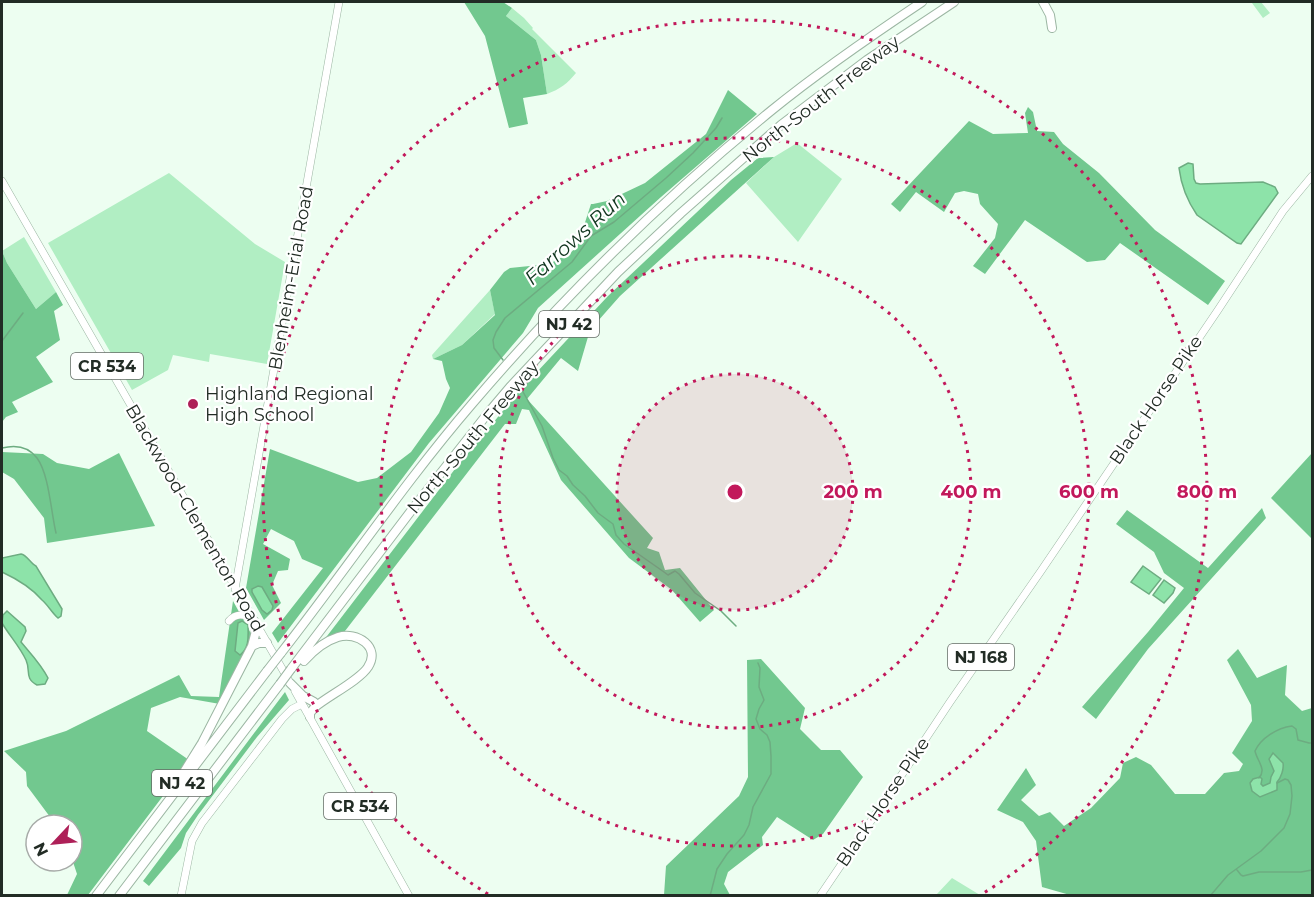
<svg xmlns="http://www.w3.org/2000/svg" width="1314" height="897" font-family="Montserrat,sans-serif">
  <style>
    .green { fill: #b1eec3 }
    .forest { fill: #72c88f }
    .water { fill: #8de3a9; stroke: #6dac81; stroke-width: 1.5 }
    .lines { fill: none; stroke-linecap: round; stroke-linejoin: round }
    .stream { stroke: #6dac81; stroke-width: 1.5 }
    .major-casing { stroke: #9cb6a3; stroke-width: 8 }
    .highway-casing { stroke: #9cb6a3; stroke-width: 10 }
    .major { stroke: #fff; stroke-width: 7 }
    .highway { stroke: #fff; stroke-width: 8 }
    .highway-bridge-casing { stroke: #9cb6a3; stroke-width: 10; stroke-linecap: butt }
    .highway-bridge { stroke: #fff; stroke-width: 8 }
    .ring { fill: none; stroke: #c2185b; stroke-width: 3; stroke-dasharray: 3 6 }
    .poi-dot { fill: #ae2058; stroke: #fff; stroke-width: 2 }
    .labels { text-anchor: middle; stroke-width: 4.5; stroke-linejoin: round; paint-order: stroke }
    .shield { fill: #fff; stroke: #646b66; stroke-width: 1.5 }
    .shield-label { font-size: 16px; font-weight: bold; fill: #222c25 }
    .street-label { font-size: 18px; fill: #222c25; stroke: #fff }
    .poi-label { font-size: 18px; fill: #222c25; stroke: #fff; text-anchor: start }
    .water-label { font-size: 20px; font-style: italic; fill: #10351e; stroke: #fff }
    .centre { fill: #c2185b; stroke: #fff; stroke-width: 3 }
    .ring-label { font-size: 18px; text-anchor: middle; font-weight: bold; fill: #c2185b; stroke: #fff; stroke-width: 4.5; stroke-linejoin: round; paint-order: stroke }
  </style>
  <rect width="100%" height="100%" fill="#edfef1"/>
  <path class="green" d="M1252 2H1261L1270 13 1263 18 1252 3Z
    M512 8 524 18 533 28 532 29 576 73C567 84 560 89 547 94L541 55 536 40 506 16Z
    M797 143 842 179 798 242 746 183 774 157Z
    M169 173 255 244 285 262 267 364 210 354 209 362 173 355 168 370 132 390 48 243Z
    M24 237 56 292 36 309 7 263 2 251Z
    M490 290 495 314 462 345 433 359 432 355Z
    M952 878 980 895H936Z"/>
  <path class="forest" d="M464 2H503L512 8 506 16 536 40 541 55 547 94 523 98 528 124 509 128 485 36Z
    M728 90 757 114 661 197 538 308 523 333 429 443 278 643 272 633 323 568 302 559 294 541 271 529 263 544 290 559 288 570 278 571 272 585 281 603 264 620 246 588 270 449 358 482 377 478 411 452 439 413 450 388 446 379 442 361 433 359 462 345 495 315 490 290 504 272 510 268 549 264 570 253 577 247 591 204H593L607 201 645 183 706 134Z
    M1028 107 1033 112 1037 131 1054 132 1063 144 1099 173 1155 230 1225 281 1208 305 1120 243 1105 260 1087 262 1025 220 985 274 973 266 995 238 998 224 980 204 978 194 964 191 955 193 944 212 916 192 900 212 891 204 969 121 993 134 1028 133 1025 113Z
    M774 157 620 296 590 330 578 371 561 358 527 399 653 538 647 548 659 552 665 570 680 568 714 610 700 622 672 590 629 558 561 480 529 410 522 409 516 424H505L345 631 324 640 455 469 521 389 608 296 731 180 758 158Z
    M2 251 7 263 36 309 56 292 63 305 54 311 60 340 36 357 53 382 12 402 18 412 6 417 2 422Z
    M2 452 43 454 57 463 89 469 119 453 155 526 47 543 44 518 14 479 2 472Z
    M1312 453V539L1271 498Z
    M1262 508 1266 518 1148 649 1096 719 1082 707 1148 632 1184 588 1164 573 1154 552 1116 524 1127 510 1208 568Z
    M233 601 254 639 248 644 220 704 180 697 151 708 147 731 189 760 191 759 88 895H67L77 874 72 859V825H56L27 786 26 772 4 751 66 731 179 675 191 696 219 697Z
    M1238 649 1257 678 1287 665 1285 695 1302 711 1312 708V895H1070L1042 887 1036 841 1023 822 997 810 1026 768 1036 785 1021 800 1039 816 1050 812 1064 826 1091 808 1120 778 1123 763 1136 757 1151 765 1175 794H1205L1224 773 1239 771 1243 764 1232 753 1252 721 1251 705 1227 660Z
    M761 659 805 708 800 729 821 750H840L863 777 823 834 813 840 777 817 762 837 763 845 728 872 724 884 730 895H664L666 866 739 796 748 777 747 660Z
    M285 692 289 700 257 737 198 815 186 833 181 848 149 886 143 881Z"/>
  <path class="water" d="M1188 163 1193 164 1194 179 1196 183 1200 184 1263 182 1275 187 1278 193 1241 244 1237 243 1197 215C1188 202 1181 184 1179 168Z
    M21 554C27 555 30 563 36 566L62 609 61 616 58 618C52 613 48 605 42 600 31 587 17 579 2 572V558Z
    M1143 566 1161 579 1149 594 1131 582Z
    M1164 580 1175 588 1173 593 1164 603 1153 595Z
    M258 586 262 587 273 606 272 610 267 614 262 610 252 592V589Z
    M7 611 25 627 26 631 21 642C31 654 41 664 48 678L45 684 37 685C24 678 31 671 26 660 20 647 9 635 2 623L3 615Z
    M242 621 248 625C248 636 250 647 240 655L235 651 238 623Z
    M1273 753 1283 763C1284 769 1281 778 1277 782V790L1260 797 1252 791 1250 783 1253 779 1260 777 1262 779 1261 784 1263 786 1270 783 1271 777 1274 771 1269 759Z"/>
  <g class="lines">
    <path class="stream" d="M2 341 23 313
      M503 360 494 348 493 340 496 332 505 318 572 262 591 236 614 222 666 178 693 153 716 128 722 118
      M522 390 542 426 553 458 559 470 567 476 573 485 585 496 598 513 613 524 616 535 624 544 664 572 668 575 675 571 679 574 695 593 721 611 736 626
      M2 448C14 445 28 446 37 458 49 474 51 512 56 533
      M1259 778C1267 769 1257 761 1255 751 1261 738 1277 728 1292 726L1296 729 1298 740 1309 743H1312
      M1237 870 1241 875 1243 876 1259 872H1301L1312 870
      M710 896 717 869 727 854 744 835 749 825 753 807 771 774V756L770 742 767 735 760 729 756 719 759 709 764 700 759 687 760 668 758 663
      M1210 896 1228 875 1261 851 1284 828 1290 814 1292 796 1291 785 1288 780 1285 779 1277 783"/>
    <g class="major-casing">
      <path id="major" d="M2 181 288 679
        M235 589 339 2
        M229 621C236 613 243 614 253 618
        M295 691 409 896
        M181 896 192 841 202 823 282 719 292 709 302 704
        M820 896 881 806 950 702 1041 571 1218 310 1283 211 1312 176"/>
    </g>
    <g class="highway-casing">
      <path id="highway" d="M1043 2 1050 15 1052 28
        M252 646 256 631 254 621
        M281 653C346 570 404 483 472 404 563 297 664 198 772 110 820 71 871 36 922 2
        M304 661C313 651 325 641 338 637 357 631 381 647 368 667 360 680 328 696 315 707L310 713V717
        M291 669 411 511 488 413 510 387 618 272 681 213 781 125 867 60 954 2
        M290 683 303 696 314 702
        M184 772 202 743 252 646 259 643H267
        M96 896 267 671
        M119 896 280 684"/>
    </g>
    <use href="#major" class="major"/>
    <use href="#highway" class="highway"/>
    <g class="highway-bridge-casing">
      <path id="highway-bridge" d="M267 671 281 653
        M280 684 291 669"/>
    </g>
    <use href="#highway-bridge" class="highway-bridge"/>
  </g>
  <circle cx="735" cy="492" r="118" fill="#c2185b" fill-opacity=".12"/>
  <g class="ring">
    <circle cx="735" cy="492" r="118"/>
    <circle cx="735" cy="492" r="236"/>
    <circle cx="735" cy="492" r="354"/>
    <path d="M488 894A472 472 0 1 1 982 894"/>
  </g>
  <circle class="poi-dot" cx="193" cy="404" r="6"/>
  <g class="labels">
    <g class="shield">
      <rect x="539" y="311" width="60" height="26" rx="4.5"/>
      <rect x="71" y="353" width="72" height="26" rx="4.5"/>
      <rect x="948" y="644" width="66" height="26" rx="4.5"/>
      <rect x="152" y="770" width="60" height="26" rx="4.5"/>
      <rect x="324" y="793" width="72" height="26" rx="4.5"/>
    </g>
    <g class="shield-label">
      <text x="569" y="330">NJ 42</text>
      <text x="107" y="372">CR 534</text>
      <text x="981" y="663">NJ 168</text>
      <text x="182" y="789">NJ 42</text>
      <text x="360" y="812">CR 534</text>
    </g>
    <g class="street-label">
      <text transform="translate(821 99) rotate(-38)" y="6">North-South Freeway</text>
      <text transform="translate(291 278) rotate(-80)" y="6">Blenheim-Erial Road</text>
      <text transform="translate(1156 400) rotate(-56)" y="6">Black Horse Pike</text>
      <text transform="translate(473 437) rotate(-50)" y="6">North-South Freeway</text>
      <text transform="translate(195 518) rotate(60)" y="6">Blackwood-Clementon Road</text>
      <text transform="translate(883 802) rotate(-56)" y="6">Black Horse Pike</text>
    </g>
    <g class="poi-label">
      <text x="205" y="400">Highland Regional<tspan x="205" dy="21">High School</tspan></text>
    </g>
    <g class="water-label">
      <text transform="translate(575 238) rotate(-42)" y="7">Farrows Run</text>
    </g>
  </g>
  <circle cx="735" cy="492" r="9" class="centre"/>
  <g class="ring-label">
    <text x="853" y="498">200 m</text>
    <text x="971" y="498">400 m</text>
    <text x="1089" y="498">600 m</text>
    <text x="1207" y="498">800 m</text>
  </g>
  <rect width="1314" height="897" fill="none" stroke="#222c25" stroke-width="6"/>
  <g transform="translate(54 843) rotate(244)"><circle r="28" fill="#ffffff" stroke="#a7aba8" stroke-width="1.5"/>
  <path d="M0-4.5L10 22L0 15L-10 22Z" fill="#ae2058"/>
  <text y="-9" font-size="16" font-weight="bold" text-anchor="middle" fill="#222c25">N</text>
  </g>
</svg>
